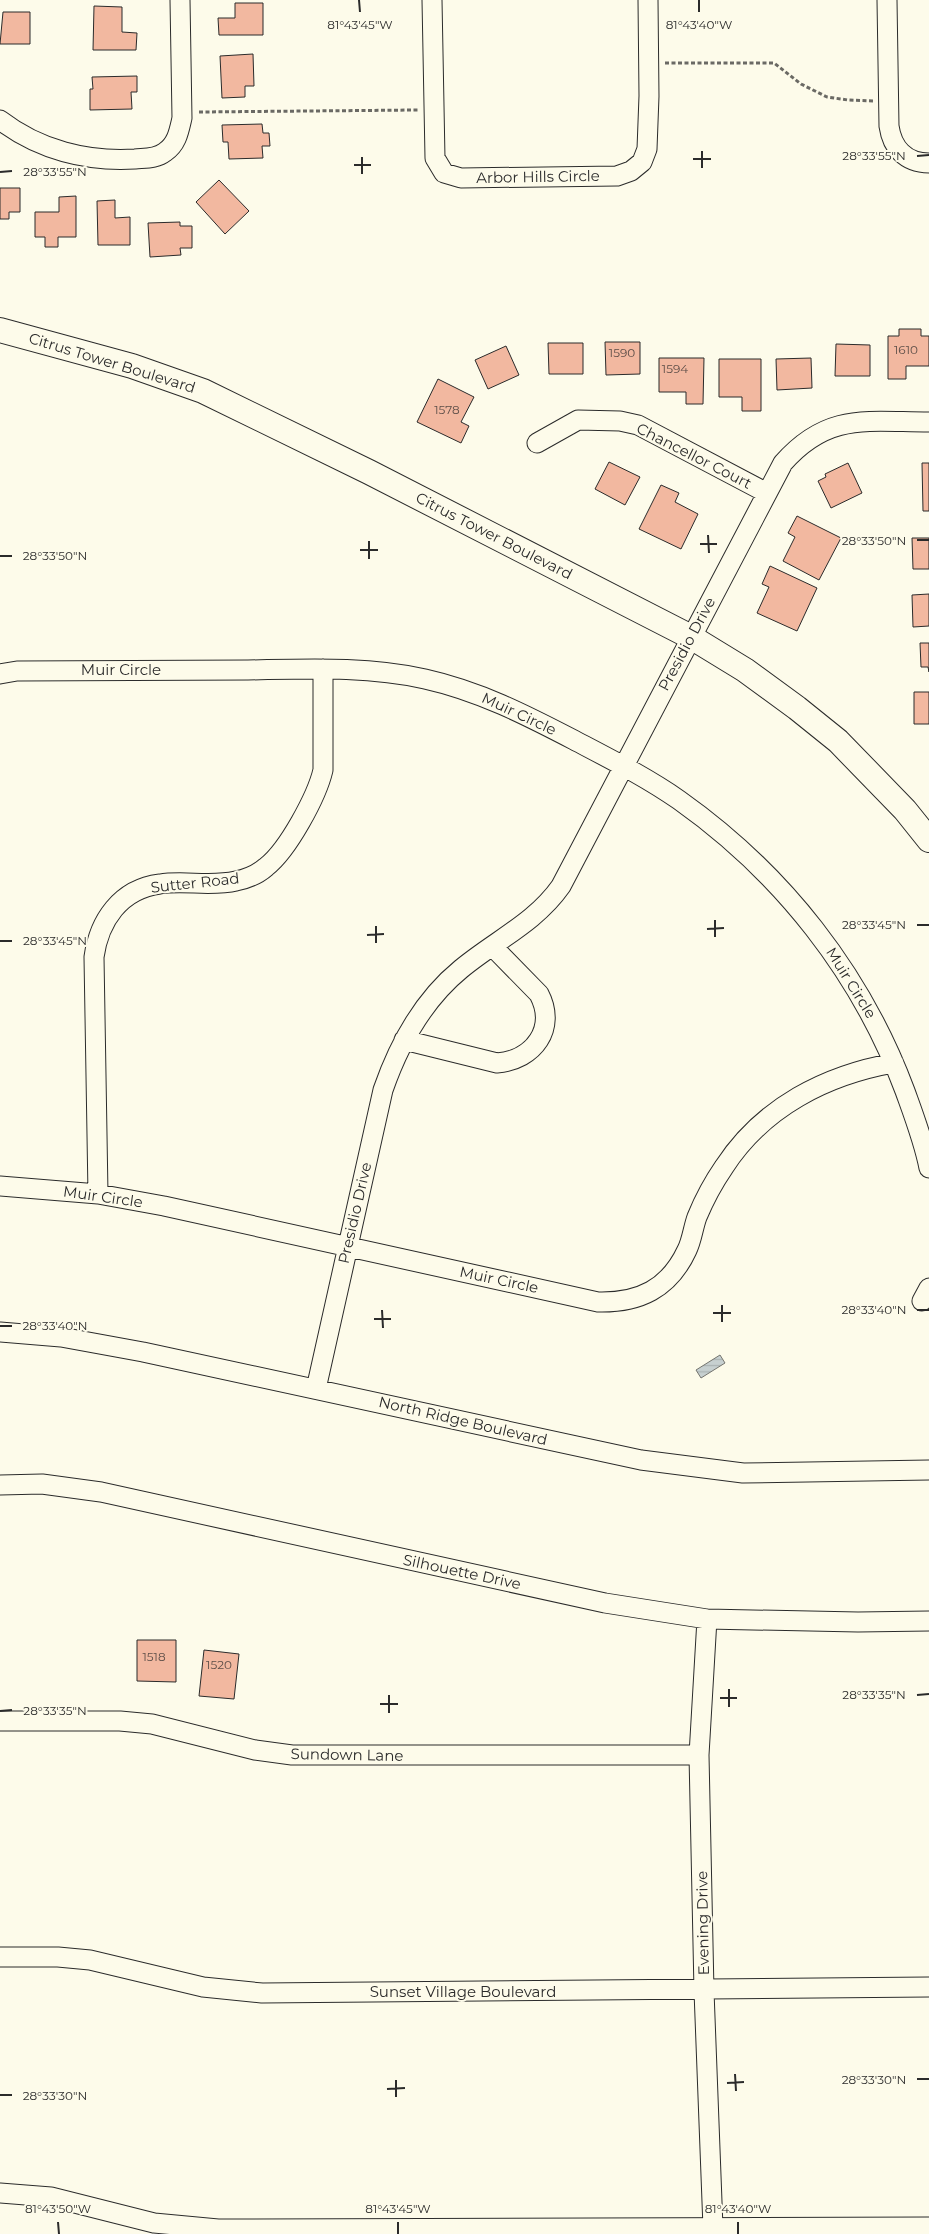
<svg xmlns="http://www.w3.org/2000/svg" width="929" height="2234" font-family="Montserrat,sans-serif">
  <style>
    .water { fill: url(#water-rules); stroke: #74746e }
    .building { fill: #f2b8a0; stroke: #2b2b2b }
    .lines { fill: none; stroke-linecap: round; stroke-linejoin: round }
    .minor-casing { stroke: #2b2b2b; stroke-width: 21 }
    .major-casing { stroke: #2b2b2b; stroke-width: 26 }
    .path { stroke: #6a6964; stroke-width: 3; stroke-dasharray: 4 2.5; stroke-linecap: butt }
    .minor { stroke: #fdfbea; stroke-width: 19 }
    .major { stroke: #fdfbea; stroke-width: 24 }
    .ticks { fill: none; stroke: #2b2b2b; stroke-width: 2 }
    .labels { text-anchor: middle; stroke-width: 4; stroke-linejoin: round; paint-order: stroke }
    .number-label { font-size: 12px; fill: #5d4e48 }
    .street-label { font-size: 15px; fill: #2b2b2b; stroke: #fdfbea }
    .ticks-label { font-size: 12px; text-anchor: middle; fill: #2b2b2b; stroke: #fdfbea; stroke-width: 4; stroke-linejoin: round; paint-order: stroke }
  </style>
  <defs>
    <pattern id="water-rules" width="6" height="5" patternUnits="userSpaceOnUse" patternTransform="scale(1.25)"><rect width="6" height="5" fill="#c7d0d0"/><path d="M0 2.5h6" fill="none" stroke="#abb3b3"/></pattern>
  </defs>
  <rect width="100%" height="100%" fill="#fdfbea"/>
  <path class="water" d="M720 1355 725 1363 701 1378 696 1370Z"/>
  <path class="building" d="M235 3H263V35H219L218 18H235Z
    M94 6 122 7V32L137 33 136 50H93Z
    M3 12H30V44H0Z
    M253 54 254 86H245V97L222 98 220 56Z
    M137 76V92H131L132 109 90 110V89H93L92 77Z
    M262 124 263 133H269L270 146H262L263 158 229 159 228 142H223L222 125Z
    M219 180 249 211 225 234 196 202Z
    M0 188H20V212H9V219H0Z
    M76 196V237H58V247H45V237H35V212H59V197Z
    M115 200V218L130 217V245H98L97 201Z
    M180 222V226H192V248H180L181 255 150 257 148 223Z
    M899 329H921V336H929V366H906V379H888V336H899Z
    M605 342H640V374L606 375Z
    M548 343H583V374H549Z
    M836 344 870 345V376H835Z
    M506 346 519 375 488 389 475 360Z
    M659 358H704L703 404H686V392H659Z
    M811 358 812 388 777 390 776 359Z
    M719 359H761V411H742V397H719Z
    M438 379 474 397 461 422 469 426 461 443 417 422Z
    M609 462 640 477 625 505 595 489Z
    M848 463 862 493 831 508 818 481 826 477 825 474Z
    M922 463H929V511H923Z
    M661 485 679 493 675 502 698 514 681 549 639 529Z
    M797 516 841 538 819 580 783 561 795 537 788 533Z
    M912 538H929V569H913Z
    M770 566 817 588 797 631 757 613 769 587 762 584Z
    M929 594V626L913 627 912 595Z
    M920 643H929V672L928 667H921Z
    M914 692H929V724H914Z
    M137 1640H176V1682L137 1681Z
    M204 1650 239 1654 234 1699 199 1696Z"/>
  <g class="lines">
    <g class="minor-casing">
      <path id="minor" d="M432 0 435 158 444 173 461 178 617 176 631 171 642 162 647 149 649 96 648 0
        M887 0 889 126C892 147 905 163 929 163
        M0 120C39 150 87 162 135 159 145 158 156 159 165 152 177 144 179 131 182 118L180 0
        M537 443 578 420 620 421 638 425 767 493
        M0 674 17 671C94 671 171 670 248 670 307 669 367 666 425 679 479 691 526 715 574 740 610 759 646 777 679 800 782 873 861 973 905 1091 914 1116 924 1142 929 1168
        M404 1040 497 1063C534 1060 557 1028 539 994L492 946
        M0 1186 98 1194 164 1206 598 1302C639 1303 669 1289 687 1250 692 1240 693 1228 697 1217 704 1200 713 1183 724 1167 763 1107 826 1075 894 1063
        M98 1194 94 957C99 921 120 889 160 884 184 880 211 887 236 881 246 879 258 874 266 867 288 850 317 796 323 770V669
        M922 1301 929 1288
        M0 1332 61 1337 143 1352 641 1460 743 1473 929 1470
        M316 1389 383 1090C399 1044 423 1000 461 969 496 940 535 923 561 886L783 463C828 412 867 422 929 422
        M0 1485 42 1484 101 1492 605 1603 707 1619 858 1622 929 1621
        M707 1619 699 1755 704 1991 713 2228
        M0 1721H120L152 1724 255 1750 292 1755H699
        M0 1957H58L90 1960 203 1987 262 1993 929 1987
        M0 2193 51 2197 154 2223 218 2229 929 2227"/>
    </g>
    <g class="major-casing">
      <path id="major" d="M0 330 132 366 203 391 369 472 691 637 745 670 797 708 838 741 905 810 929 840"/>
    </g>
    <path class="path" d="M665 63H774L801 84 827 97 848 100 873 101
      M199 112 418 110"/>
    <use href="#minor" class="minor"/>
    <use href="#major" class="major"/>
  </g>
  <path class="ticks" d="M359 0 360 12M699 0V12M702 151V168M917 156 929 155M362 157V174M693 159H711M354 165H371M0 172 12 171M708 535 709 553M917 540H929M369 541V559M700 544H717M360 550H378M0 556H12M715 920V937M917 925H929M376 926V943M707 929 724 928M367 935 384 934M0 941H12M722 1305V1322M382 1310 383 1328M917 1310H929M713 1313H731M374 1319H391M0 1326H12M729 1689V1707M389 1695V1713M917 1695 929 1694M720 1698H737M380 1704H398M0 1711 12 1710M735 2074 736 2091M917 2079H929M396 2080V2097M727 2083 744 2082M387 2089 405 2088M0 2095H12M58 2222 59 2234M398 2222V2234M738 2222V2234"/>
  <g class="labels">
    <g class="number-label">
      <text x="906" y="354">1610</text>
      <text x="622" y="357">1590</text>
      <text x="675" y="373">1594</text>
      <text x="447" y="414">1578</text>
      <text x="154" y="1661">1518</text>
      <text x="219" y="1669">1520</text>
    </g>
    <g class="street-label">
      <text transform="translate(538 177) rotate(-1)" y="5">Arbor Hills Circle</text>
      <text transform="translate(112 363) rotate(17)" y="5">Citrus Tower Boulevard</text>
      <text transform="translate(694 456) rotate(27)" y="5">Chancellor Court</text>
      <text transform="translate(494 536) rotate(27)" y="5">Citrus Tower Boulevard</text>
      <text transform="translate(687 644) rotate(-62)" y="5">Presidio Drive</text>
      <text x="121" y="675">Muir Circle</text>
      <text transform="translate(519 714) rotate(25)" y="5">Muir Circle</text>
      <text transform="translate(195 883) rotate(-6)" y="5">Sutter Road</text>
      <text transform="translate(851 983) rotate(58)" y="5">Muir Circle</text>
      <text transform="translate(103 1197) rotate(8)" y="5">Muir Circle</text>
      <text transform="translate(355 1213) rotate(-77)" y="5">Presidio Drive</text>
      <text transform="translate(499 1280) rotate(12)" y="5">Muir Circle</text>
      <text transform="translate(463 1421) rotate(13)" y="5">North Ridge Boulevard</text>
      <text transform="translate(462 1572) rotate(12)" y="5">Silhouette Drive</text>
      <text transform="translate(347 1755) rotate(1)" y="5">Sundown Lane</text>
      <text transform="translate(703 1923) rotate(-91)" y="5">Evening Drive</text>
      <text x="463" y="1997">Sunset Village Boulevard</text>
    </g>
  </g>
  <g class="ticks-label">
    <text x="360" y="29">81°43'45"W</text>
    <text x="699" y="29">81°43'40"W</text>
    <text x="874" y="160">28°33'55"N</text>
    <text x="55" y="176">28°33'55"N</text>
    <text x="874" y="545">28°33'50"N</text>
    <text x="55" y="560">28°33'50"N</text>
    <text x="874" y="929">28°33'45"N</text>
    <text x="55" y="945">28°33'45"N</text>
    <text x="874" y="1314">28°33'40"N</text>
    <text x="55" y="1330">28°33'40"N</text>
    <text x="874" y="1699">28°33'35"N</text>
    <text x="55" y="1715">28°33'35"N</text>
    <text x="874" y="2084">28°33'30"N</text>
    <text x="55" y="2100">28°33'30"N</text>
    <text x="58" y="2213">81°43'50"W</text>
    <text x="398" y="2213">81°43'45"W</text>
    <text x="738" y="2213">81°43'40"W</text>
  </g>
</svg>
